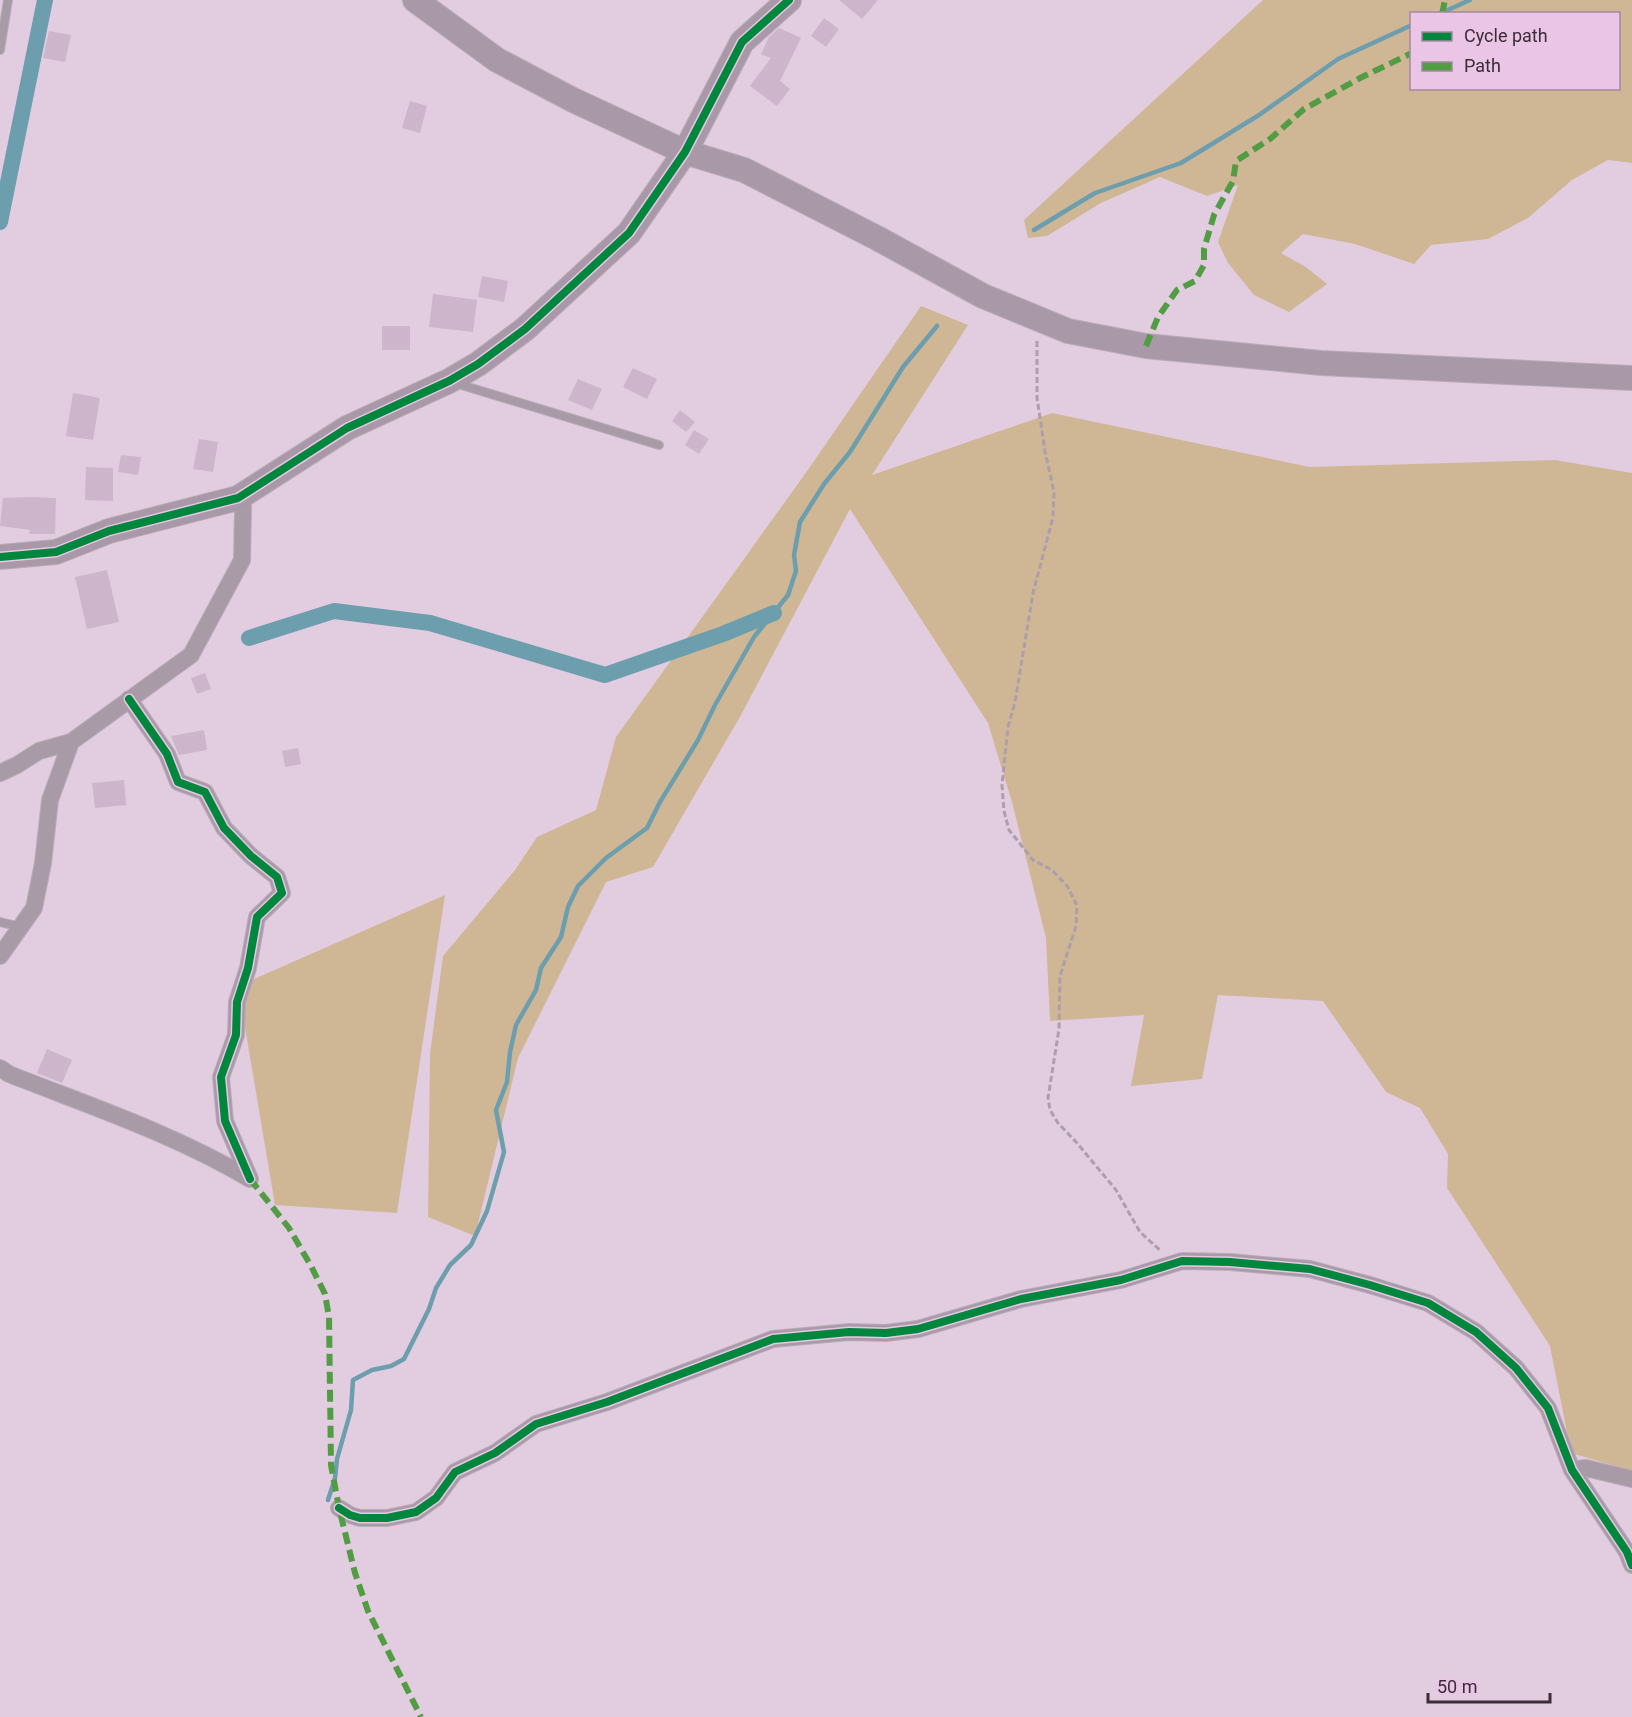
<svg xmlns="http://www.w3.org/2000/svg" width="1632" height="1717" font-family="Roboto,sans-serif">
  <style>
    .green { fill: #cfb796; fill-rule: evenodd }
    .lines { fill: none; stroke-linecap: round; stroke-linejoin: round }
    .stream { stroke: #6d9ead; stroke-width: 4.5 }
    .canal { stroke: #6d9ead; stroke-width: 16 }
    .building { fill: #cdb5cb }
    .lane-casing { stroke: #bcabba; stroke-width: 10 }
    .street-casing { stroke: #bcabba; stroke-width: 18 }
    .secondary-casing { stroke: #bcabba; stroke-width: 26 }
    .path { stroke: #ac9eaa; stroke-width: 3; stroke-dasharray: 6 3; stroke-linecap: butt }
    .lane { stroke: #a89ba7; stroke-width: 8 }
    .street { stroke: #a89ba7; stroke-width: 16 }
    .secondary { stroke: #a999a8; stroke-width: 24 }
    .quiet { stroke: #529d44; stroke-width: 6; stroke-dasharray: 12 6; stroke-linecap: butt }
    .cycleway-casing { stroke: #eac5e6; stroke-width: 11 }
    .cycleway { stroke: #00873e; stroke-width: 8 }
  </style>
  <rect width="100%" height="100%" fill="#e2cde0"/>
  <path class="green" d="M1263 0H1632V163L1608 160 1572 180 1528 218 1488 239 1431 245 1414 264 1355 244 1303 234 1281 253 1306 267 1327 284 1289 312 1254 295 1228 263 1218 242 1238 185 1207 196 1160 177 1101 203 1047 236 1028 238 1024 220ZM1412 14H1618V88H1412Z
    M921 306 968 325 872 475 1052 413 1310 467 1555 460 1632 473V1471L1571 1453 1550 1346 1447 1188 1448 1154 1420 1108 1386 1092 1323 1001 1218 995 1202 1079 1131 1086 1144 1015 1050 1021 1046 938 1012 802 988 723 850 509 741 715 653 867 606 882 518 1058 475 1236 428 1217 430 1054 443 956 515 870 537 837 596 810 616 737 805 474Z
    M445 895 397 1213 275 1205 238 986Z"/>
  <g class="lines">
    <path class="stream" d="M1439 14 1470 0
      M1034 230 1095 193 1181 163 1259 115 1338 59 1412 25
      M328 1500 335 1478 337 1459 351 1410 353 1380 372 1370 391 1366 404 1359 429 1309 436 1288 450 1265 471 1245 487 1211 504 1152 496 1110 507 1082 510 1052 516 1025 536 990 541 968 561 937 568 907 578 886 606 858 647 828 660 802 698 740 715 705 754 637 788 595 796 571 794 555 800 522 824 484 850 452 903 367 937 326"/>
    <path class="canal" d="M0 222 45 0
      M249 638 334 611 430 623 605 675 723 634 774 613"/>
  </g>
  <path class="building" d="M839 0H878L862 19Z
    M824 18 839 29 826 47 811 36Z
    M779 28 801 38 780 81 790 89 777 106 750 86 771 58 761 54 769 37Z
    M49 31 71 35 65 62 43 58Z
    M410 101 427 106 420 133 402 128Z
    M482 276 508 281 504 302 478 297Z
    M433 294 477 300 473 332 429 327Z
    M382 326H410V350H382Z
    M633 368 657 379 647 399 623 387Z
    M578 379 602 389 592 410 568 400Z
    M73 393 100 398 93 440 66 436Z
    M680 410 695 422 686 432 672 421Z
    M694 430 709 439 699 454 685 445Z
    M199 439 218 442 213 472 193 469Z
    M121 455 141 457 138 475 118 472Z
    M86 467 113 468V501L85 500Z
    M31 497 56 498 55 534H29L30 530 0 526 3 498Z
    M107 570 119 622 87 629 75 577Z
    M205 673 211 689 197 694 191 678Z
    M204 730 207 750 179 755 171 736Z
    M298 748 301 764 285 767 282 751Z
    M124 780 126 805 95 808 92 783Z
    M47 1049 72 1060 62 1083 37 1073Z"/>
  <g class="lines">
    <g class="lane-casing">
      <path id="lane" d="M0 50 8 0
        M455 383 659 445
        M0 922 21 927"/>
    </g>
    <g class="street-casing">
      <path id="street" d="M129 699 167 754 178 782 205 792 224 828 251 856 277 877 282 893 257 917 248 968 237 1002 236 1035 221 1077 225 1121 250 1179
        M0 773 17 765 39 751 71 742
        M0 956 34 908 43 863 50 800 71 742 191 655 242 560 243 507 238 498
        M0 1068 9 1074C90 1106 174 1134 250 1179
        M1572 1470 1586 1468 1632 1479
        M339 1508 350 1515 360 1518H387L416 1512 436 1498 455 1472 495 1453 536 1424 607 1402 773 1339 849 1332 886 1333 918 1329 1021 1299 1121 1280 1182 1261 1230 1262 1310 1269 1370 1285 1428 1303 1476 1332 1516 1368 1548 1408 1572 1470 1627 1552 1632 1565"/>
    </g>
    <g class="secondary-casing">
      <path id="secondary" d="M415 0 497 60 573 100 685 152 744 170 877 238 983 296 1068 331 1146 346 1321 363 1632 378
        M0 557 56 552 109 531 238 498 347 428 449 381 478 364 525 329 629 233 685 152 742 42 789 0"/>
    </g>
    <path class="path" d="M1037 341V398L1045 451 1054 492 1053 517 1033 593 1015 702 1008 727 1002 785 1004 811 1009 830 1033 860 1052 870 1068 887 1077 906 1076 926 1060 976 1059 1029 1048 1098 1050 1110 1058 1123 1077 1143 1116 1190 1140 1232 1161 1251"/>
    <use href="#lane" class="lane"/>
    <use href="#street" class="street"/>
    <use href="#secondary" class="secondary"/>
    <path class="quiet" d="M1442 14 1445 0
      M1146 346 1158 317 1177 290 1195 281 1204 265V249L1214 215 1233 181 1236 161 1270 139 1304 109 1362 77 1412 53
      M250 1179 289 1228 311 1266 325 1294 329 1317 331 1465 339 1508 355 1573 368 1611 421 1717"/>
    <g class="cycleway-casing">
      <path id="cycleway" d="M0 557 56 552 109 531 238 498 347 428 449 381 478 364 525 329 629 233 685 152 742 42 789 0
        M129 699 167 754 178 782 205 792 224 828 251 856 277 877 282 893 257 917 248 968 237 1002 236 1035 221 1077 225 1121 250 1179
        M339 1508 350 1515 360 1518H387L416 1512 436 1498 455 1472 495 1453 536 1424 607 1402 773 1339 849 1332 886 1333 918 1329 1021 1299 1121 1280 1182 1261 1230 1262 1310 1269 1370 1285 1428 1303 1476 1332 1516 1368 1548 1408 1572 1470 1627 1552 1632 1565"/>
    </g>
    <use href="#cycleway" class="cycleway"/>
  </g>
  <rect x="1410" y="12" width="210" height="78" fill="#eac5e6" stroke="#a488a1" stroke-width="1.5"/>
  <rect x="1422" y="32" width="30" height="9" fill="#00873e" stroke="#a488a1" stroke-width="1.5"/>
  <text x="1464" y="42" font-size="18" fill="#3b2c39">Cycle path</text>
  <rect x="1422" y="62" width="30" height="9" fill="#529d44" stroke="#a488a1" stroke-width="1.5"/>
  <text x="1464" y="72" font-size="18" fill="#3b2c39">Path</text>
  <path d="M1428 1693v9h122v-9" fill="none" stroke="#3b2c39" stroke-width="3"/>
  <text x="1437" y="1693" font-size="18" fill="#3b2c39" stroke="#eac5e6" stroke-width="4.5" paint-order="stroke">50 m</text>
</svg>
